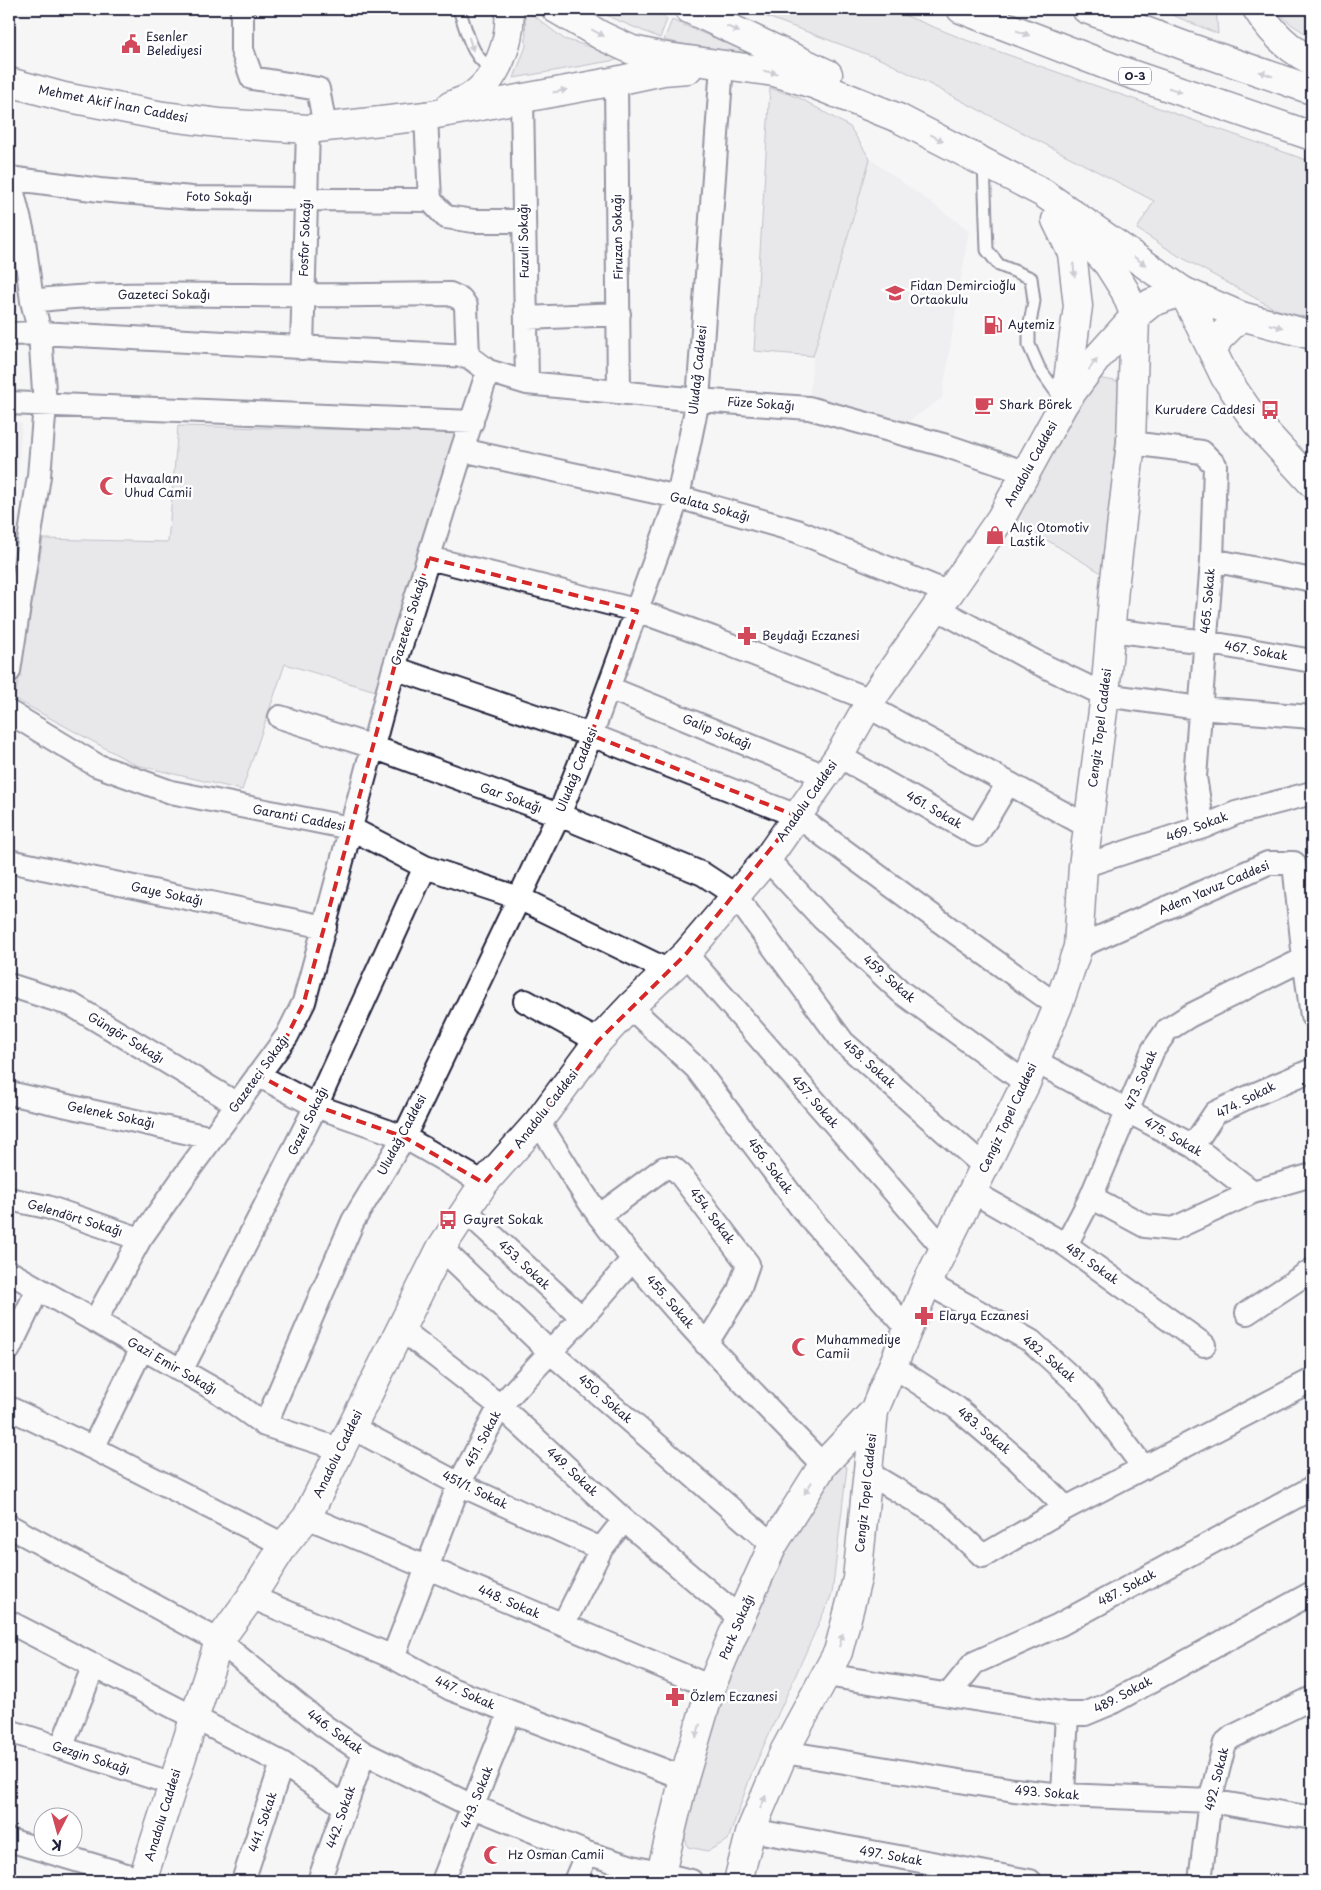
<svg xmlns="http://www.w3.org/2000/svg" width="1321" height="1890" font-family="'Playpen Sans',sans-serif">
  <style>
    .built { fill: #e6e6e9 }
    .green { fill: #d7d7db; stroke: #7c7c8b }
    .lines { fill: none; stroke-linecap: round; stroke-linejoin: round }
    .lane-casing { stroke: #22223b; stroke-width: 15 }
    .street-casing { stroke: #22223b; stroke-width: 26 }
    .secondary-casing { stroke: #22223b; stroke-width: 31 }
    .primary-casing { stroke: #22223b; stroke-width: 31 }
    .highway-casing { stroke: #22223b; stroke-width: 31 }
    .lane { stroke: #fff; stroke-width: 11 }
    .street { stroke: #fff; stroke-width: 22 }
    .secondary { stroke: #fff; stroke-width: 28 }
    .primary { stroke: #fff; stroke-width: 28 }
    .highway { stroke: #fff; stroke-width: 28 }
    .oneway { fill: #9c9ca7 }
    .marked { fill: none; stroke: #d62828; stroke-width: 4; stroke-dasharray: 10 6; stroke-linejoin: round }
    .labels { text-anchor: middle; stroke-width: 5; stroke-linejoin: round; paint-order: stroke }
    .shield { fill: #fff; stroke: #646476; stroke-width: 1 }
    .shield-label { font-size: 11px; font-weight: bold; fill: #22223b }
    .poi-label { font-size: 12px; fill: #22223b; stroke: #fff; text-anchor: start }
    .street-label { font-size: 12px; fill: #22223b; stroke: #fff }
  </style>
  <rect width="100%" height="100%" fill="#f6f6f7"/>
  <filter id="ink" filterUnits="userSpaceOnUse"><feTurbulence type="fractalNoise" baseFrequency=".02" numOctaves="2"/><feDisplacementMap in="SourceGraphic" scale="10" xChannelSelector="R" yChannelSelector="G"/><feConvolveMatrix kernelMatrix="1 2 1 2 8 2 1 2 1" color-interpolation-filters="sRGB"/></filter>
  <g filter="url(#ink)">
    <path class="built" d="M870 159 969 230 942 398 905 424 810 394 813 356Z
      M9 422 22 423 9 570Z"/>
    <path class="green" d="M525 9 564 39 627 58 514 78 526 46Z
      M598 9H654L667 19 660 38 612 18Z
      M746 9H889L966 40 1312 162V319L1275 309 1177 255 1137 229 1154 201 885 61Z
      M1158 9H1216L1218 34Z
      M1275 9H1298L1312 13V38L1291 24Z
      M672 20 752 54C723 49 693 47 664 40Z
      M770 88 800 98 850 127 870 159 813 356 754 351Z
      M1097 378 1121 382 1103 574 1012 519Z
      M178 426 459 432 379 692 285 664 242 790 136 765 15 699 43 539 168 542Z
      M838 1463 847 1467 832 1594 752 1772 728 1840 708 1851 688 1847 683 1833 719 1691 800 1515Z"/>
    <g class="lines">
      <g class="lane-casing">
        <path id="lane" d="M459 9C467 31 471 60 495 70
          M984 163 987 250 999 265 1031 278 1034 301 1029 329V345L1039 368 1061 399"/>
      </g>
      <g class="street-casing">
        <path id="street" d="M242 9V50L252 78 318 89 325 127
          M616 81 619 392
          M522 98 527 383
          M426 116 430 200 446 217 474 221H524
          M9 177 23 233 32 301 40 333 45 405 39 476 9 671
          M9 178 100 190 192 198 430 200
          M32 301C105 292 178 295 252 295 318 296 384 295 450 294L461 299 466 306 468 356 488 371 462 450 394 668 304 1002 287 1036 185 1175 140 1239 95 1321
          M526 318 619 314
          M9 334 40 333 468 356
          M302 348 308 129
          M488 371 527 383 698 400 809 408 947 446 1027 473
          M9 403 472 422
          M1131 443 1202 452 1215 465 1212 560 1195 777 1203 827
          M462 450 678 497 797 531 949 593
          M429 558 639 611 713 638 871 700
          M1212 560 1312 580
          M936 608 1036 662 1105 695 1199 708 1312 717
          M1111 630 1205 642 1312 661
          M394 668 591 735 797 816 949 928 1058 1006
          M609 688 825 776
          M867 706 1089 827
          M9 712 96 765 171 792 350 828 425 867 519 898 669 971
          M280 717 373 747 559 815 703 874 735 895 843 1042 986 1168
          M839 756 977 835 1008 783
          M767 859 822 918 901 992 1026 1083
          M9 861 325 927
          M1083 866 1203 827 1236 813 1312 793
          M1078 947 1268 863H1294L1304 959 1312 1016
          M686 954 945 1250
          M9 985 72 1005 237 1104
          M525 1001 598 1041
          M630 1007 696 1068 802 1209 908 1329
          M1035 1061 1193 1146 1253 1192
          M258 1075 316 1106 404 1137 484 1183
          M9 1093 212 1138
          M538 1122C559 1153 578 1187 600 1217 666 1306 746 1385 823 1465
          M1193 1146 1215 1113 1244 1099 1312 1070
          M973 1192 1066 1245 1204 1345
          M1091 1197 1145 1226 1173 1229 1253 1192 1312 1175
          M9 1199 47 1207 140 1239
          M466 1211 582 1318
          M599 1216 664 1168H673L680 1174 748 1264 738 1293 706 1344
          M1066 1245 1091 1197 1153 1050 1167 1030 1189 1016 1304 959
          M441 1248 550 1352 773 1545
          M9 1272 219 1392 265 1425 339 1449
          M927 1283 1031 1341 1086 1391 1144 1468
          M1247 1313 1312 1270
          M401 1329 500 1406 624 1520 740 1618
          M9 1349 38 1289
          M893 1366 957 1408 1019 1461 1066 1508
          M181 1371 316 1106 425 867
          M9 1408 93 1448 284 1545
          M265 1425 353 1221 404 1137 559 815 591 735 678 497 698 400 722 65
          M351 1427 459 1484 601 1549
          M93 1448 142 1348
          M868 1473 939 1515 983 1556 1066 1508 1312 1380
          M307 1517 711 1687
          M9 1526 219 1641 324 1726 364 1753 474 1807 587 1853 632 1867 691 1881
          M251 1597 393 1657 451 1689 684 1778
          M9 1622 282 1763 344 1806
          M563 1625 601 1549 624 1520
          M393 1657 459 1484 500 1406 582 1318 633 1259
          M826 1675 1067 1714H1085L1109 1704 1312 1593
          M949 1694 974 1663 1059 1625 1312 1488
          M9 1731 173 1784
          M61 1748 94 1665
          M784 1752 1014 1790 1063 1795 1210 1801 1312 1818
          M1063 1795 1067 1714
          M751 1830 1030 1881
          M9 1840 143 1880
          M243 1881 282 1763
          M319 1881 364 1753
          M443 1881 510 1712
          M575 1881 587 1853
          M1200 1881 1210 1801 1225 1743 1232 1737 1312 1698"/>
      </g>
      <g class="secondary-casing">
        <path id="secondary" d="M9 82 64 97 163 116 219 123 308 129 426 116
          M1056 220 1072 253 1078 306 1065 402
          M1213 351 1218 339 1241 316
          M661 1873 684 1778 711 1687 740 1618 773 1545 823 1465 874 1411
          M142 1881 219 1641 251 1597 284 1545 307 1517 441 1248 484 1183 538 1122 598 1041 630 1007 686 954 767 859 839 756 871 700 936 608 949 593 1001 518 1064 403 1098 357 1135 316 1151 303 1183 291 1225 377 1256 422 1312 483
          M738 1881 751 1830 784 1752 838 1652 857 1579 874 1411 927 1283 1026 1083 1058 1006 1078 947 1083 866 1105 695 1114 588 1131 443 1135 316 1125 291 1108 264 1060 212"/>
      </g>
      <g class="primary-casing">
        <path id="primary" d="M556 9 602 36 632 50 660 56 774 72 816 85 898 118 1043 193 1183 291 1241 316 1312 335
          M689 9 828 74
          M450 106C456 103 463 101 469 98 497 81 512 40 509 9
          M426 116 616 81 663 71 688 69"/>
      </g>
      <g class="highway-casing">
        <path id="highway" d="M961 9 1119 70 1312 136
          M1086 9 1188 47 1312 90
          M1257 9C1271 32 1288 49 1312 61"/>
      </g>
      <use href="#lane" class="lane"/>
      <use href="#street" class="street"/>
      <use href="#secondary" class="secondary"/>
      <use href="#primary" class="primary"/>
      <use href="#highway" class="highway"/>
    </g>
    <defs><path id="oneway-solid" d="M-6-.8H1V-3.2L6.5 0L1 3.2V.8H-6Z" transform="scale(1.25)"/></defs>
    <g class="oneway">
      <use href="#oneway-solid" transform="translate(733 29) rotate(25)"/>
      <use href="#oneway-solid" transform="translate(598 33) rotate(28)"/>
      <use href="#oneway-solid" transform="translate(1023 33) rotate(21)"/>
      <use href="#oneway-solid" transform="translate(471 44) rotate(72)"/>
      <use href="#oneway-solid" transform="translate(770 72) rotate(10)"/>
      <use href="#oneway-solid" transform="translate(1266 74) rotate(-161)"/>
      <use href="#oneway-solid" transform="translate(1175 90) rotate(19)"/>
      <use href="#oneway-solid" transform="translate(560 91) rotate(-11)"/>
      <use href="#oneway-solid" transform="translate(937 138) rotate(28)"/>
      <use href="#oneway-solid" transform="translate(1140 261) rotate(35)"/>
      <use href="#oneway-solid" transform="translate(1074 270) rotate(84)"/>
      <use href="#oneway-solid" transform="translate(1276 326) rotate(14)"/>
      <use href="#oneway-solid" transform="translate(1093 364) rotate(-54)"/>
      <use href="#oneway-solid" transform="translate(808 1488) rotate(122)"/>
      <use href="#oneway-solid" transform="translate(841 1640) rotate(-75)"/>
      <use href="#oneway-solid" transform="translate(698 1731) rotate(107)"/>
      <use href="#oneway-solid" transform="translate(763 1802) rotate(-67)"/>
    </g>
  </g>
  <path d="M0 0H1321V1890H0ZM429 558 637 611 591 735 797 816 686 954 598 1041 538 1122 484 1183 404 1137 316 1106 258 1075 287 1036 304 1002 394 668Z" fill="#f6f6f7" fill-opacity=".55" fill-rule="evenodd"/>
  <path class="marked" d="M429 558 637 611 591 735 797 816 686 954 598 1041 538 1122 484 1183 404 1137 316 1106 258 1075 287 1036 304 1002 394 668Z"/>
  <defs>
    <g id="civic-bare" transform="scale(1.5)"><path d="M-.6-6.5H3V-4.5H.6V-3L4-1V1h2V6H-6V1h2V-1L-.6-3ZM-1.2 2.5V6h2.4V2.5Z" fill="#d1495b" stroke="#fff" stroke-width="2.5" paint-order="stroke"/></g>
    <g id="school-bare" transform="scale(1.5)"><path d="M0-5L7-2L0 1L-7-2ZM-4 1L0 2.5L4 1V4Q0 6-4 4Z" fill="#d1495b" stroke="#fff" stroke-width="2.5" paint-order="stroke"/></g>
    <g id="fuel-bare" transform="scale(1.5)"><path d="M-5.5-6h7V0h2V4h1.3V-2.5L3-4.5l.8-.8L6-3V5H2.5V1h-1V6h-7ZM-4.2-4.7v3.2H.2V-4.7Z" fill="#d1495b" stroke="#fff" stroke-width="2.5" paint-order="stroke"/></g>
    <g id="cafe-bare" transform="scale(1.5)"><path d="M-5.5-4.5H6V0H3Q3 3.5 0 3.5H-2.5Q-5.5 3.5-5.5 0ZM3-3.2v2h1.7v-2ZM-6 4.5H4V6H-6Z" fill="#d1495b" stroke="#fff" stroke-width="2.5" paint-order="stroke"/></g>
    <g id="bus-bare" transform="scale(1.5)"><path d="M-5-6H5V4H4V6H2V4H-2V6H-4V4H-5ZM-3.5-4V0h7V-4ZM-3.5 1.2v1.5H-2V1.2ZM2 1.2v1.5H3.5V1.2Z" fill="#d1495b" stroke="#fff" stroke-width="2.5" paint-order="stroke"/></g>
    <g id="mosque-bare" transform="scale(1.5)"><path d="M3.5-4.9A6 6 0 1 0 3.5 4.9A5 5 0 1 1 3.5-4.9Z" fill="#d1495b" stroke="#fff" stroke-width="2.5" paint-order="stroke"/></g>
    <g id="shop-bare" transform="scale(1.5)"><path d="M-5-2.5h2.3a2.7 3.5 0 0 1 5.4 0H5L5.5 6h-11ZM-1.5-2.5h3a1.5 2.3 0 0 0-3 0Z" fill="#d1495b" stroke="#fff" stroke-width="2.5" paint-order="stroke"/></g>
    <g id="pharmacy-bare" transform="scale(1.5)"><path d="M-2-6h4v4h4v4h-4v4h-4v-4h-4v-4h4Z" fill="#d1495b" stroke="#fff" stroke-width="2.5" paint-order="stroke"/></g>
  </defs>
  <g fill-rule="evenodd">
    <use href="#civic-bare" x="131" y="44"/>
    <use href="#school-bare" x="895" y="293"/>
    <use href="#fuel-bare" x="993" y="325"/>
    <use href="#cafe-bare" x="984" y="405"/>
    <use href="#bus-bare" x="1270" y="410"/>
    <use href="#mosque-bare" x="109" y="486"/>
    <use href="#shop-bare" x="995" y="535"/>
    <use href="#pharmacy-bare" x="747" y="636"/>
    <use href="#bus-bare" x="448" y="1220"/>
    <use href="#pharmacy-bare" x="924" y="1316"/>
    <use href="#mosque-bare" x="801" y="1347"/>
    <use href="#pharmacy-bare" x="675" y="1697"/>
    <use href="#mosque-bare" x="493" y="1855"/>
  </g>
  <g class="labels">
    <rect class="shield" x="1119" y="67.5" width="32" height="17" rx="4"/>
    <g class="shield-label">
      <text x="1135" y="80">O-3</text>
    </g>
    <g class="poi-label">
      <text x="146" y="41">Esenler<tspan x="146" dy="14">Belediyesi</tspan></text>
      <text x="910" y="290">Fidan Demircioğlu<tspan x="910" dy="14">Ortaokulu</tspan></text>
      <text x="1008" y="329">Aytemiz</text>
      <text x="999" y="409">Shark Börek</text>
      <text x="1255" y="414" text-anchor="end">Kurudere Caddesi</text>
      <text x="124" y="483">Havaalanı<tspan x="124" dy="14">Uhud Camii</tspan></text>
      <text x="1010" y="532">Alıç Otomotiv<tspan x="1010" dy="14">Lastik</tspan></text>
      <text x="762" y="640">Beydağı Eczanesi</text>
      <text x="463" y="1224">Gayret Sokak</text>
      <text x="939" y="1320">Elarya Eczanesi</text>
      <text x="816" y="1344">Muhammediye<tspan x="816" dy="14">Camii</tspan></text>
      <text x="690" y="1701">Özlem Eczanesi</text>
      <text x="508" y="1859">Hz Osman Camii</text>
    </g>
    <g class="street-label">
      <text transform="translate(113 104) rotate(11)" y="4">Mehmet Akif İnan Caddesi</text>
      <text transform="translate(219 197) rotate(1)" y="4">Foto Sokağı</text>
      <text transform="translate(618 237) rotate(-91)" y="4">Firuzan Sokağı</text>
      <text transform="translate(305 238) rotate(-88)" y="4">Fosfor Sokağı</text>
      <text transform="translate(524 241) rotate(-91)" y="4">Fuzuli Sokağı</text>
      <text x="164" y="299">Gazeteci Sokağı</text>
      <text transform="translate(698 370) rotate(-84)" y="4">Uludağ Caddesi</text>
      <text transform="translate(761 404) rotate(4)" y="4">Füze Sokağı</text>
      <text transform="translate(1031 464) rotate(-61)" y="4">Anadolu Caddesi</text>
      <text transform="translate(710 507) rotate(15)" y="4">Galata Sokağı</text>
      <text transform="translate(1208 601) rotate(-85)" y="4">465. Sokak</text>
      <text transform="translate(409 621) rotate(-73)" y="4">Gazeteci Sokağı</text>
      <text transform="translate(1256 651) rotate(10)" y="4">467. Sokak</text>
      <text transform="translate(1100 728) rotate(-83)" y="4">Cengiz Topel Caddesi</text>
      <text transform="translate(717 732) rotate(22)" y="4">Galip Sokağı</text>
      <text transform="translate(577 770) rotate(-68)" y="4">Uludağ Caddesi</text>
      <text transform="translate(511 798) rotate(20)" y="4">Gar Sokağı</text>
      <text transform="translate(807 801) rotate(-55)" y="4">Anadolu Caddesi</text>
      <text transform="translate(934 810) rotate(30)" y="4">461. Sokak</text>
      <text transform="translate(299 818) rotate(11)" y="4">Garanti Caddesi</text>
      <text transform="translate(1197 827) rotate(-20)" y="4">469. Sokak</text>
      <text transform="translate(1214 888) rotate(-23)" y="4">Adem Yavuz Caddesi</text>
      <text transform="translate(167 894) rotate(12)" y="4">Gaye Sokağı</text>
      <text transform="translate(889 979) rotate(41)" y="4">459. Sokak</text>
      <text transform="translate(126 1038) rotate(31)" y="4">Güngör Sokağı</text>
      <text transform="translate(869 1064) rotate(42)" y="4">458. Sokak</text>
      <text transform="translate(259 1074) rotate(-54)" y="4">Gazeteci Sokağı</text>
      <text transform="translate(1141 1080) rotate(-67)" y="4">473. Sokak</text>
      <text transform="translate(1246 1100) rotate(-27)" y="4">474. Sokak</text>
      <text transform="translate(815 1102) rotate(49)" y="4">457. Sokak</text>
      <text transform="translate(546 1109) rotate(-52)" y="4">Anadolu Caddesi</text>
      <text transform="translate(111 1115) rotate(12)" y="4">Gelenek Sokağı</text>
      <text transform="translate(1008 1118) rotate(-65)" y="4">Cengiz Topel Caddesi</text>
      <text transform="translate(308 1121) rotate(-64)" y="4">Gazel Sokağı</text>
      <text transform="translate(402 1135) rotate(-62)" y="4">Uludağ Caddesi</text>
      <text transform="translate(1173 1137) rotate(30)" y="4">475. Sokak</text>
      <text transform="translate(770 1166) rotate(53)" y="4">456. Sokak</text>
      <text transform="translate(712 1216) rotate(53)" y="4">454. Sokak</text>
      <text transform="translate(75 1218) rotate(17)" y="4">Gelendört Sokağı</text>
      <text transform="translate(1092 1264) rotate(35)" y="4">481. Sokak</text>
      <text transform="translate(524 1265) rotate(43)" y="4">453. Sokak</text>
      <text transform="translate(670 1302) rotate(49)" y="4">455. Sokak</text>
      <text transform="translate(1049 1359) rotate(40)" y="4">482. Sokak</text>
      <text transform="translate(172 1366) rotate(30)" y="4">Gazi Emir Sokağı</text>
      <text transform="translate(605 1399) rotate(41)" y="4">450. Sokak</text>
      <text transform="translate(984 1431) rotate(40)" y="4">483. Sokak</text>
      <text transform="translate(483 1439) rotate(-62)" y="4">451. Sokak</text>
      <text transform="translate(338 1454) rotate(-64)" y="4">Anadolu Caddesi</text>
      <text transform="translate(572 1472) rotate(43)" y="4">449. Sokak</text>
      <text transform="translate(475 1490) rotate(26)" y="4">451/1. Sokak</text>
      <text transform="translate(866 1493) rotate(-84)" y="4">Cengiz Topel Caddesi</text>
      <text transform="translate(1127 1588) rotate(-28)" y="4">487. Sokak</text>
      <text transform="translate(509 1602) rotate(23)" y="4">448. Sokak</text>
      <text transform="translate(737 1627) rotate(-67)" y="4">Park Sokağı</text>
      <text transform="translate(465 1693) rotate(24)" y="4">447. Sokak</text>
      <text transform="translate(1123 1695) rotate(-28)" y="4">489. Sokak</text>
      <text transform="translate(335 1732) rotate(36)" y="4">446. Sokak</text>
      <text transform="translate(91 1758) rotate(18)" y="4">Gezgin Sokağı</text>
      <text transform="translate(1217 1779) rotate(-76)" y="4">492. Sokak</text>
      <text transform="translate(1047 1793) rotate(5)" y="4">493. Sokak</text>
      <text transform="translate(477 1797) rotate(-68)" y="4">443. Sokak</text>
      <text transform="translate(163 1815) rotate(-73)" y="4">Anadolu Caddesi</text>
      <text transform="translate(341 1817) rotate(-71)" y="4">442. Sokak</text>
      <text transform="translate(263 1822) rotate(-71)" y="4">441. Sokak</text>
      <text transform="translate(891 1856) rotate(10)" y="4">497. Sokak</text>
    </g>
  </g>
  <rect width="1321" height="1890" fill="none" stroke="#fff" stroke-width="30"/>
  <rect x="15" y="15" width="1291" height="1860" fill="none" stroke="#22223b" stroke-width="2" filter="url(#ink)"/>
  <g transform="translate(58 1832) rotate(186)"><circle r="24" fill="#ffffff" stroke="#a7a7b1"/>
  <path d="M0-4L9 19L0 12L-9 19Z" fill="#d1495b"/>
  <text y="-8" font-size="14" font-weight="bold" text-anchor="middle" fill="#22223b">K</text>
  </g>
</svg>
